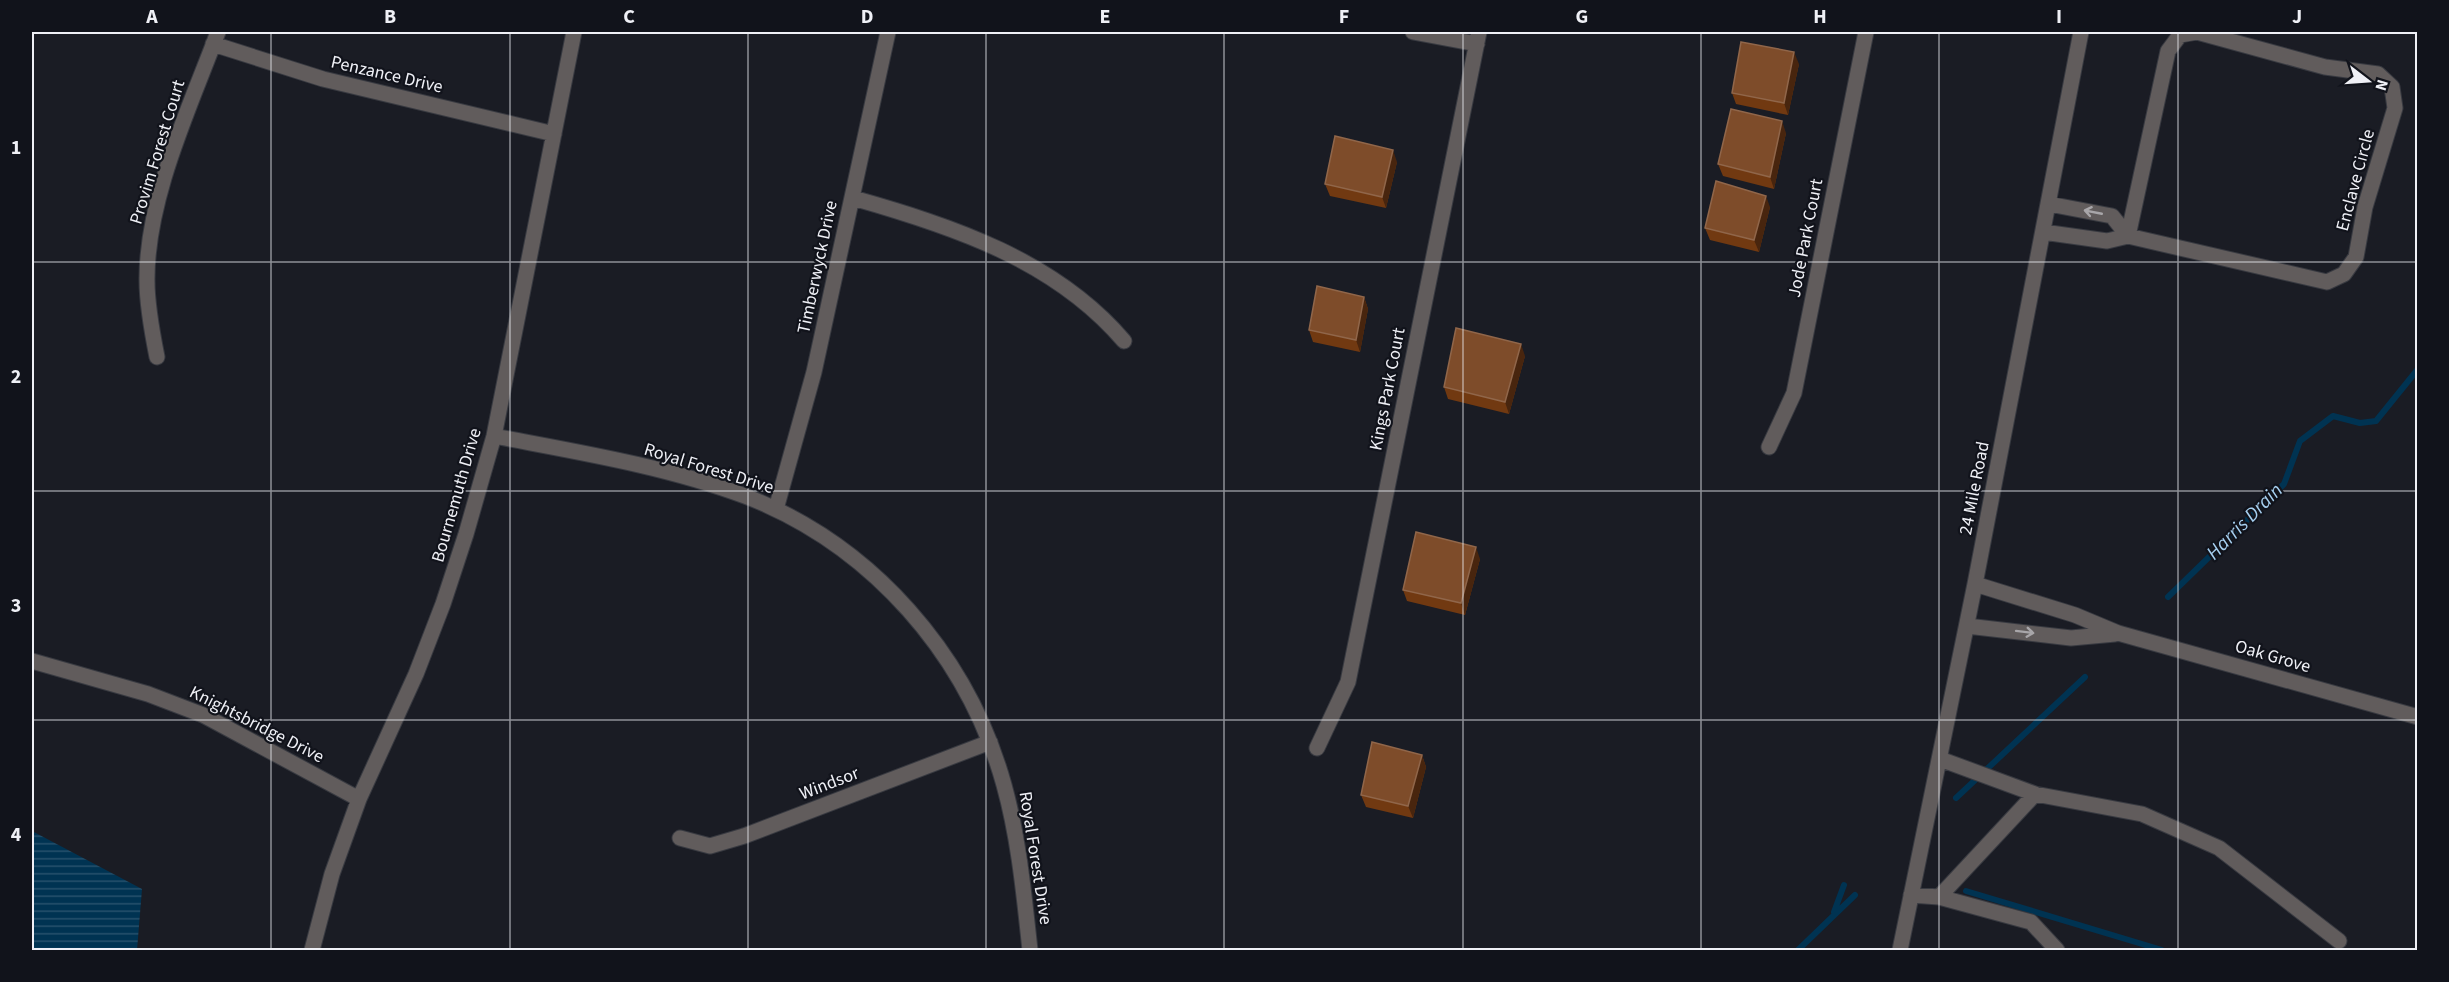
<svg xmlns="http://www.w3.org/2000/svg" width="2449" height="982" font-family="'Source Sans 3',sans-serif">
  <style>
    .water { fill: url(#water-rules) }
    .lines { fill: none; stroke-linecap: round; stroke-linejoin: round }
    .stream { stroke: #003352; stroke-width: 6 }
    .minor-casing { stroke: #383a41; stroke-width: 17 }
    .minor { stroke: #615c5c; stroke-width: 15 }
    .wall { fill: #713911 }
    .shaded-wall { fill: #48250e }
    .building { fill: #7e4c2a; stroke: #90664a; stroke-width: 1.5 }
    .oneway { stroke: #a8a6a9 }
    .grid { fill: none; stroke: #eff0f6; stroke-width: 1.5; stroke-opacity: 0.55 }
    .labels { text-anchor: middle; stroke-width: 4.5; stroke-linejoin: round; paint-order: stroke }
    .street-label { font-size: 18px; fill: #eff0f6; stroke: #11131b }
    .water-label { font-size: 20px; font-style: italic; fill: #a6cfef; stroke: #11131b }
    .neatline { fill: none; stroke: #eff0f6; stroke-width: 2 }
    .grid-label { font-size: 20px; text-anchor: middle; font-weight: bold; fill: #eff0f6 }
  </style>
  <defs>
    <pattern id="water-rules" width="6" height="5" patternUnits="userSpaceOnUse" patternTransform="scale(1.5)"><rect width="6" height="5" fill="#003352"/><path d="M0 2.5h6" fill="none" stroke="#26516c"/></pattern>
  </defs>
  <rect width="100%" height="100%" fill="#1a1c24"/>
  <path class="water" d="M32 831 142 889 137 950H32Z"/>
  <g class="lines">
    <path class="stream" d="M2168 597 2284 484 2300 441 2333 416 2360 423 2376 421 2418 369
      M1956 798 2085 677
      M1966 891 2162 950
      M1834 912 1844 885
      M1798 950 1855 895"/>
    <g class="minor-casing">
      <path id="minor" d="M1413 32 1477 44
        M213 44 323 79 554 134
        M853 198C952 226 1055 260 1124 341
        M2049 204 2112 216 2128 236
        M2043 232 2107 241 2128 236 2327 282 2344 274 2356 257 2365 207 2395 108 2392 87 2378 74 2325 67 2197 32 2180 35 2168 51 2128 236
        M157 357C152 332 147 306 147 281 146 199 190 107 218 32
        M494 436C577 452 665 466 745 496 872 545 968 655 1004 785 1019 839 1024 895 1030 950
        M1769 447 1794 393 1866 32
        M776 509 814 372 888 32
        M1975 584 2075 615 2118 633 2418 717
        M1967 626 2071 638 2115 634
        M32 661 148 694 203 715 359 799
        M1317 748 1348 682 1479 32
        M1940 759 2035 794 2142 814 2219 848 2339 941
        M680 838 710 846 744 836 990 742
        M1911 895 1939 897 2031 922 2057 950
        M1939 897 2035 794
        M312 950 332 874 359 799 416 674 443 604 466 534 494 436 574 32
        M1900 950 1975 584 2081 32"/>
    </g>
    <use href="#minor" class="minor"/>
  </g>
  <path class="wall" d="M1799 64 1788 115 1736 104 1732 93Z
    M1786 133 1774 189 1723 176 1718 164Z
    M1397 162 1386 208 1330 196 1325 184Z
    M1770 207 1759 252 1710 240 1705 228Z
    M1364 297 1368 309 1360 352 1313 342 1309 330Z
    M1525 356 1509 414 1448 399 1444 387Z
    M1480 559 1465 615 1407 601 1403 590Z
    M1422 755 1426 767 1413 818 1366 807 1361 795Z"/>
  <path class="shaded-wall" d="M1794 52 1799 64 1788 115 1784 103Z
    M1782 121 1786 133 1774 189 1770 177Z
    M1393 150 1397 162 1386 208 1382 197Z
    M1766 196 1770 207 1759 252 1754 240Z
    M1364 297 1368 309 1360 352 1356 340Z
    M1521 344 1525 356 1509 414 1505 402Z
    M1476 547 1480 559 1465 615 1461 603Z
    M1422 755 1426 767 1413 818 1408 806Z"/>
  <path class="building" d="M1741 42 1794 52 1784 103 1732 93Z
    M1731 109 1782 121 1770 177 1718 164Z
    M1335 136 1393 150 1382 197 1325 184Z
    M1716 181 1766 196 1754 240 1705 228Z
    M1317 286 1364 297 1356 340 1309 330Z
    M1456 328 1521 344 1505 402 1444 387Z
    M1416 532 1476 547 1461 603 1403 590Z
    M1372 742 1422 755 1408 806 1361 795Z"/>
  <defs><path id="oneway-shaft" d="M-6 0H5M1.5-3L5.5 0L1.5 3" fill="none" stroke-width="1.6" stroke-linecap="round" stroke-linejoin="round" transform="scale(1.5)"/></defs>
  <g class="oneway">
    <use href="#oneway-shaft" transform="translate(2093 212) rotate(-169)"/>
    <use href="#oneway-shaft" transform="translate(2025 632) rotate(7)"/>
  </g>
  <path class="grid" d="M271 32V950M510 32V950M748 32V950M986 32V950M1224 32V950M1463 32V950M1701 32V950M1939 32V950M2178 32V950M32 262H2418M32 491H2418M32 720H2418"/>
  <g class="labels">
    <g class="street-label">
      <text transform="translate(387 74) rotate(13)" y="6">Penzance Drive</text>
      <text transform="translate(157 152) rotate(-73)" y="6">Provim Forest Court</text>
      <text transform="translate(2355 180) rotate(-75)" y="6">Enclave Circle</text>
      <text transform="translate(1805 238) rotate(-79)" y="6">Jode Park Court</text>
      <text transform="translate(817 267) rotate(-78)" y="6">Timberwyck Drive</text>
      <text transform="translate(1387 389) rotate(-79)" y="6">Kings Park Court</text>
      <text transform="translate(709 468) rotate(17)" y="6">Royal Forest Drive</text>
      <text transform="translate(1974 488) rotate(-79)" y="6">24 Mile Road</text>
      <text transform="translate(456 495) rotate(-74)" y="6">Bournemuth Drive</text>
      <text transform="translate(2273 656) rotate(16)" y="6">Oak Grove</text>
      <text transform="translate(257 724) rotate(27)" y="6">Knightsbridge Drive</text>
      <text transform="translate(829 783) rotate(-21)" y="6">Windsor</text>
      <text transform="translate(1036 858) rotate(81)" y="6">Royal Forest Drive</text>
    </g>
    <g class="water-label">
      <text transform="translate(2244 521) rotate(-45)" y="7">Harris Drain</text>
    </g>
  </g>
  <rect width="2449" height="982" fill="none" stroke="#11131b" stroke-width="66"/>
  <g transform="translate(2368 81) rotate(107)" stroke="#11131b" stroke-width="4.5" paint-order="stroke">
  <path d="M0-4.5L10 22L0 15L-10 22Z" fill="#eff0f6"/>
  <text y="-9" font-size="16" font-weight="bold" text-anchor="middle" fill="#eff0f6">N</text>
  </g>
  <rect x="33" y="33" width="2383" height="916" class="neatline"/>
  <g class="grid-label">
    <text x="152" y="23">A</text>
    <text x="390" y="23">B</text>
    <text x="629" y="23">C</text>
    <text x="867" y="23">D</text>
    <text x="1105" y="23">E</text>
    <text x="1344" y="23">F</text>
    <text x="1582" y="23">G</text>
    <text x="1820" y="23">H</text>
    <text x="2059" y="23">I</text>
    <text x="2297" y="23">J</text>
    <text x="16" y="154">1</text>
    <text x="16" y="383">2</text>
    <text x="16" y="612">3</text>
    <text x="16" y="841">4</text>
  </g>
</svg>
